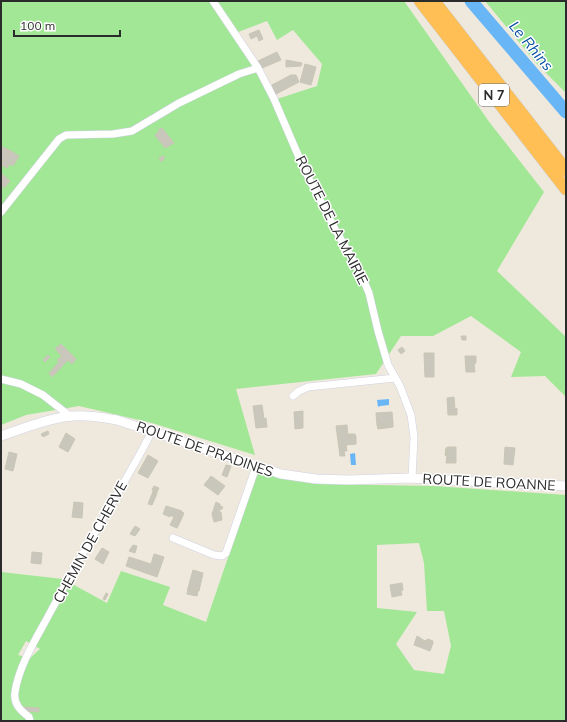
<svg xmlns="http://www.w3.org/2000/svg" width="567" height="722" font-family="Mulish,sans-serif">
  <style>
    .green { fill: #a1e795; fill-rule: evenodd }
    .water { fill: #68b6f6 }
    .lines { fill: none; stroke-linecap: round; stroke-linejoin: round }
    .river { stroke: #68b6f6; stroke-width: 13 }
    .building { fill: #c9c6bb; stroke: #c9c6b5 }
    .street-casing { stroke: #d1d1e4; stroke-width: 8 }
    .secondary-casing { stroke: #d1d1e4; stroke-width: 10 }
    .highway-casing { stroke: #ccc; stroke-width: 13 }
    .street { stroke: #fff; stroke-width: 7 }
    .secondary { stroke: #fff; stroke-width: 9 }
    .highway { stroke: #ffbf55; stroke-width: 12 }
    .labels { text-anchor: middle; stroke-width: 3; stroke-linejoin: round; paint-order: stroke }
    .shield { fill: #fff; stroke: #6b6b6b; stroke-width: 1 }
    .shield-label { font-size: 13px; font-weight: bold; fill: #2b2b2b }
    .street-label { font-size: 14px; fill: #2b2b2b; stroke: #fff }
    .water-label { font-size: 15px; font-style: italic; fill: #054fa4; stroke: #fff }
  </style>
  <rect width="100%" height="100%" fill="#eee9dc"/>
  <path class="green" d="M1 1H404L490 123 544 192 497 271 566 337V397L545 376 511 377 521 352 471 316 433 336H401L376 374 236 389 255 455 152 423 79 406 26 415 1 425ZM267 21 277 40 293 30 322 64 317 86 277 99 238 32Z
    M485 1H566V93L537 64Z
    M257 473 315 484 434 486 566 495V721H1V572L63 579 107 603 121 571 170 587 163 605 206 622ZM419 543 424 563 427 611H444L451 646 444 674 414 670 396 644 417 612 377 608V545ZM26 641 40 649 30 658 18 655Z"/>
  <path class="water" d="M389 399V405L380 406 378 407 377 400Z
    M355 453 356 465H351L350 454Z"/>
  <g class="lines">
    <path class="river" d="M471 1 566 112"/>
  </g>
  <path class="building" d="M259 30 263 39 259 41 257 36 251 39 249 34Z
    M277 52 281 60 262 68 258 61Z
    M286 60 302 63 301 66 286 67Z
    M305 64 316 67 311 85 300 82Z
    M291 75H296L299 82 276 94 272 85Z
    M162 128 174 143 165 148 155 135 159 132 158 130Z
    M1 146 11 151 5 162 2 160 1 161Z
    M11 151 19 156 13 166 10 164 7 168 1 165V161L2 160 5 162Z
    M164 156V159L161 162 159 158Z
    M1 173 10 181 4 188 1 185Z
    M461 336H466V340H462Z
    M61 344 76 359 72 364 68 360 52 377 49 373 59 362 57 360 62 356 55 349Z
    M402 347 405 351 401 354 398 350Z
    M424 353H434V377H425Z
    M48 355 50 357 45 362 43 360Z
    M465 356H473L475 372H466Z
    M473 356H476V363L474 364Z
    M454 397 455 409 457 408V415H448L447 398Z
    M262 405 264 419 266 418 267 427 256 428 253 406Z
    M303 411V428L295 429 294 412Z
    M392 412 393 423 377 425 376 413Z
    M393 423V427L378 429 377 425Z
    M347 425 348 437H356V444L346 445 347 451H344L345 456H340L336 426Z
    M48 431 49 434 43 437 41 434Z
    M66 433 75 439 68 452 59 447Z
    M348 434H355L356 437H348Z
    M448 447 447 456 445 455 446 448Z
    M448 447H456V463H446Z
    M505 447 515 448 513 465 504 464Z
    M9 452 17 454 13 471 5 469Z
    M148 455 158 461 148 478 138 473Z
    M226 465 231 466 227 477 222 475Z
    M211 476 225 486 218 495 204 485Z
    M154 486 159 488 157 492 152 490Z
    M153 491 157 492 156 496 152 494Z
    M152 494 156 496 152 505 148 504Z
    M74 502 83 503 82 518 72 517Z
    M216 502 220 504V506L223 507 222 509 219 510 220 512H221L222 520 214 522 212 514Z
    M166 506 182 511 178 518 181 520 177 528 170 525 174 517 170 515V517L163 514Z
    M181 512 184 513 181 520 178 518Z
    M135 526 140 529 135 536 130 534Z
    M133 545 137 546 135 553 129 551Z
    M102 548 109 552 103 564 95 559Z
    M32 552 42 553 41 564 31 563Z
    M154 554 164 557 157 577 126 566 129 557 151 564Z
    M193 570 203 573 199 591 188 588Z
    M402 583 403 590 401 591 402 595 392 597 390 585Z
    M188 588 198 591 197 596 187 594Z
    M106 593 108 594 105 600 103 599Z
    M417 636 425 641 417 646 414 645Z
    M428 639 433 641V643L425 641Z
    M425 641 433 643 430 651 417 646Z
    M23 707 39 708V712L24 711Z"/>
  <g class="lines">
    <g class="street-casing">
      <path id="street" d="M213 1 258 68 274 99 304 169 336 231 359 270 369 293 378 331 388 365 400 386 411 415 414 437 412 478
        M1 212 59 139 66 135 113 134 132 131 179 103 239 74 258 68
        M1 379 21 384 43 395 71 417
        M293 396 299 391 308 387 395 378
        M173 538 214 555 222 556 226 553 256 467
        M30 721 29 717C21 711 13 704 15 692 19 664 39 634 52 609 67 582 81 555 97 529 115 497 135 465 152 431"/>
    </g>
    <g class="secondary-casing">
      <path id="secondary" d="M1 436C22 429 43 420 64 417 82 414 100 417 117 420L281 474 316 479 349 480 409 478 566 486"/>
    </g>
    <g class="highway-casing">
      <path id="highway" d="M420 1 566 189
        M434 1 566 170"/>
    </g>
    <use href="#street" class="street"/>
    <use href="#secondary" class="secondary"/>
    <use href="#highway" class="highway"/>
  </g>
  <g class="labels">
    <rect class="shield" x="479" y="84" width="30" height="22" rx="3"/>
    <g class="shield-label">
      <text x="494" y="100">N 7</text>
    </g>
    <g class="street-label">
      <text transform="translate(332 220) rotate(63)" y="5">ROUTE DE LA MAIRIE</text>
      <text transform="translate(205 449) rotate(19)" y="5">ROUTE DE PRADINES</text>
      <text transform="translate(489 482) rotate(3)" y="5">ROUTE DE ROANNE</text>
      <text transform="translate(90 542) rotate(-61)" y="5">CHEMIN DE CHERVE</text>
    </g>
    <g class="water-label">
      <text transform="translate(531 46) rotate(50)" y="5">Le Rhins</text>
    </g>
  </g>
  <rect width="567" height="722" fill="none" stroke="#2b2b2b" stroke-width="4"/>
  <path d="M14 30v6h106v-6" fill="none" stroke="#2b2b2b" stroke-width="2"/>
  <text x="20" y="30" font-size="12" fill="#2b2b2b" stroke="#ffffff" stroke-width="3" paint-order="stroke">100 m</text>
</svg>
